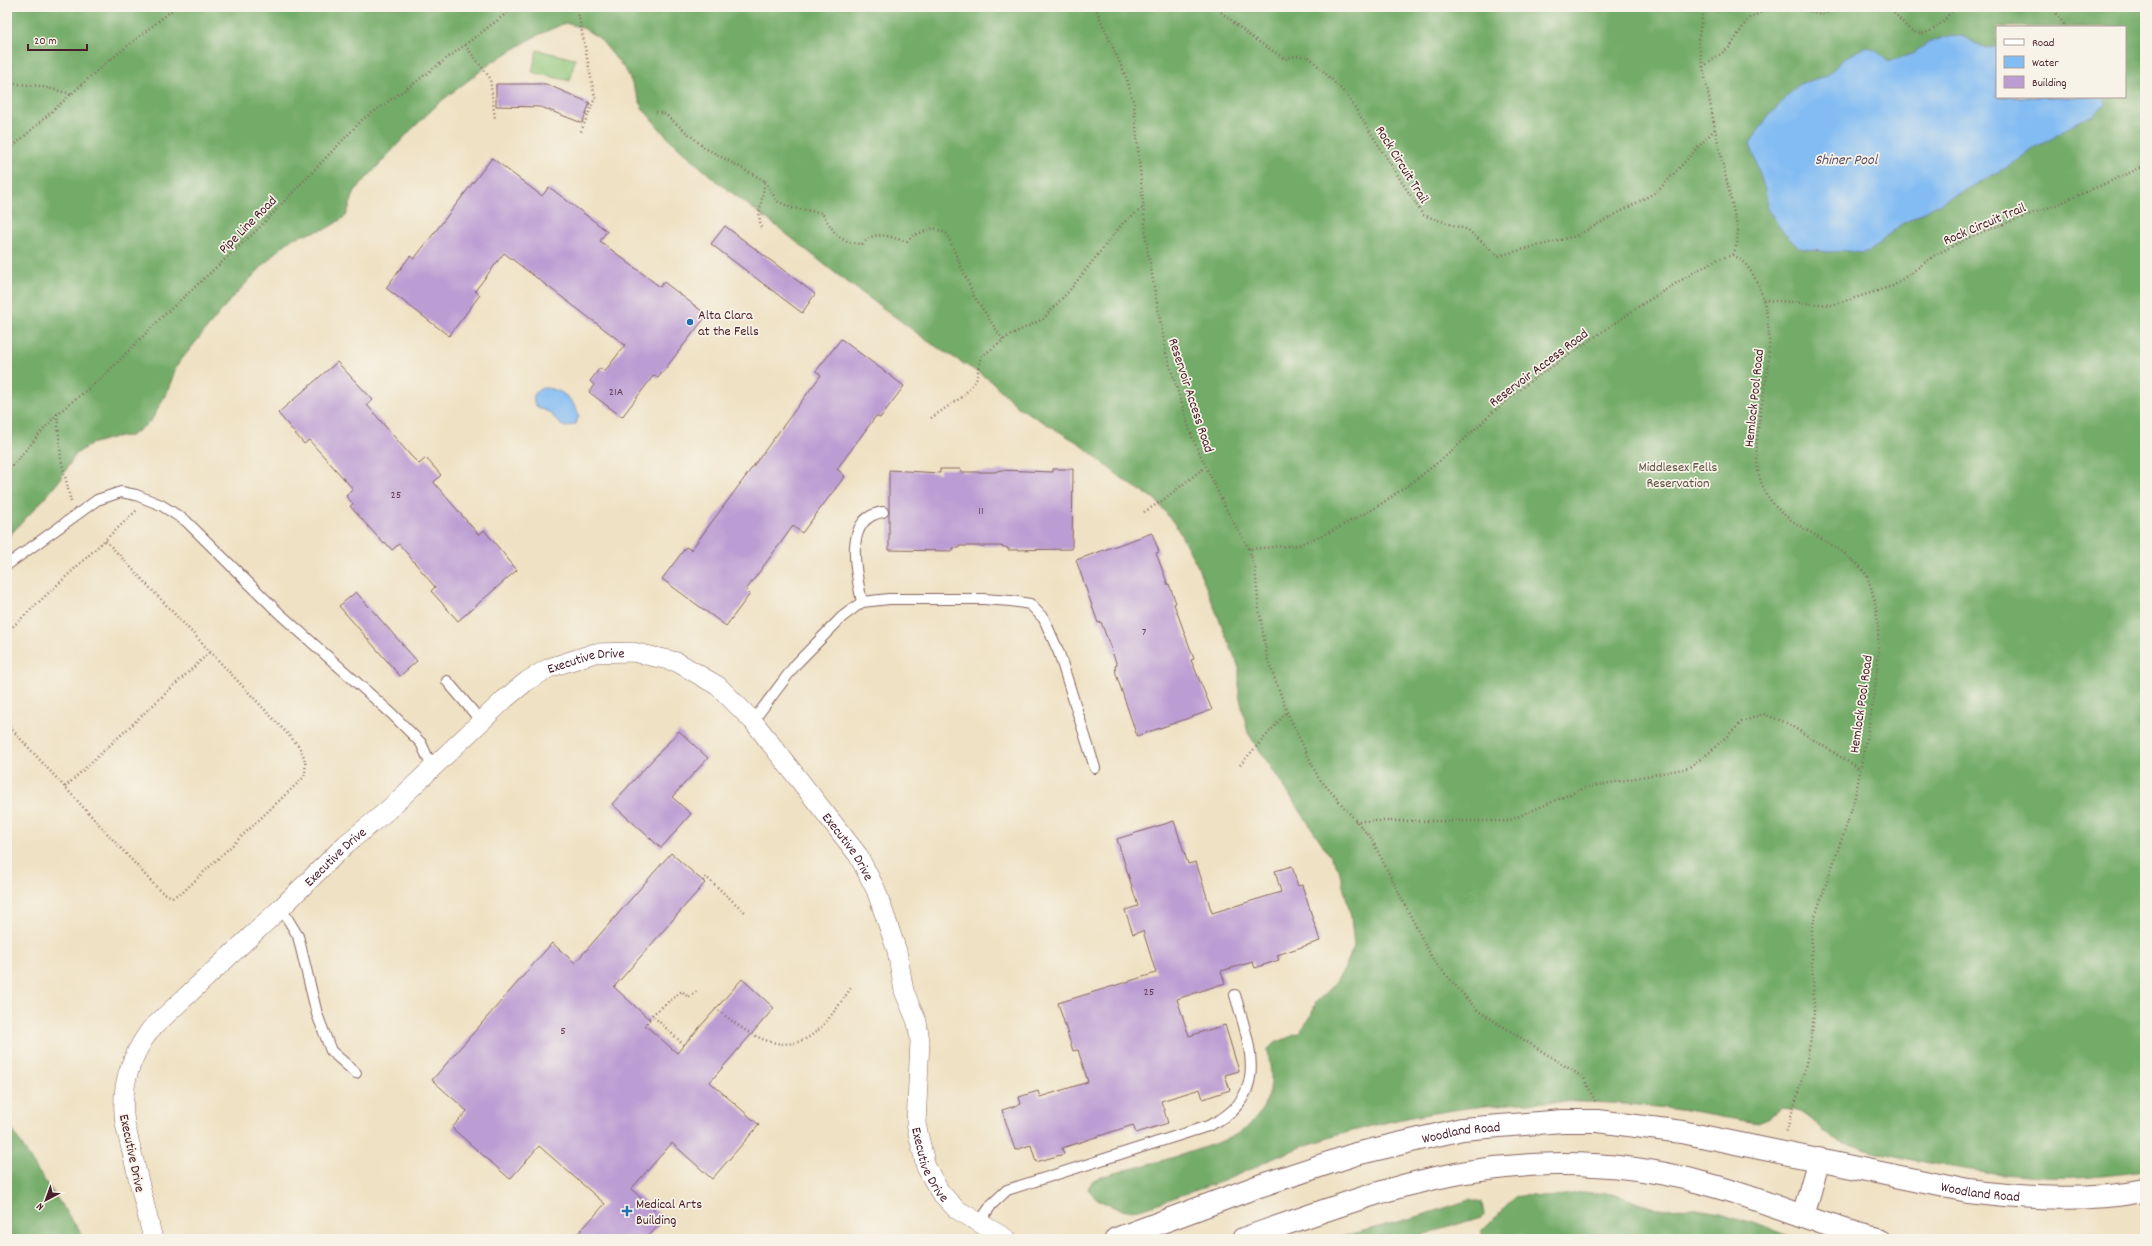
<svg xmlns="http://www.w3.org/2000/svg" width="2152" height="1246" font-family="Dekko,sans-serif">
  <style>
    .green { fill: #8fc678; stroke: #6c7252 }
    .forest { fill: #73ab68; stroke: #5e654a; fill-rule: evenodd }
    .water { fill: #82bcf3; stroke: #666e8f }
    .building { fill: #bc9dd3 }
    .lines { fill: none; stroke-linecap: round; stroke-linejoin: round }
    .service-casing { stroke: #846360; stroke-width: 12 }
    .minor-casing { stroke: #846360; stroke-width: 20 }
    .secondary-casing { stroke: #846360; stroke-width: 24 }
    .path { stroke: #846360; stroke-width: 2.5; stroke-dasharray: 1 3; stroke-linecap: butt }
    .service { stroke: #fff; stroke-width: 10 }
    .minor { stroke: #fff; stroke-width: 19 }
    .secondary { stroke: #fff; stroke-width: 22 }
    .poi-dot { fill: #1f6fb2; stroke: #f7f3e8; stroke-width: 1.5 }
    .labels { text-anchor: middle; stroke-width: 3.5; stroke-linejoin: round; paint-order: stroke }
    .number-label { font-size: 12px; fill: #663e55 }
    .street-label { font-size: 14px; fill: #4a1f2b; stroke: #f7f3e8 }
    .poi-label { font-size: 14px; fill: #4a1f2b; stroke: #f7f3e8; text-anchor: start }
    .park-label { font-size: 14px; fill: #5f5142; stroke: #f7f3e8 }
    .water-label { font-size: 15px; font-style: italic; fill: #5b4e67; stroke: #f7f3e8 }
  </style>
  <rect width="100%" height="100%" fill="#f7f3e8"/>
  <filter id="ink" filterUnits="userSpaceOnUse"><feTurbulence type="fractalNoise" baseFrequency=".025" numOctaves="2"/><feDisplacementMap in="SourceGraphic" scale="8" xChannelSelector="R" yChannelSelector="G"/><feConvolveMatrix kernelMatrix="1 2 1 2 8 2 1 2 1" color-interpolation-filters="sRGB"/></filter>
  <filter id="wash" filterUnits="userSpaceOnUse"><feTurbulence type="fractalNoise" baseFrequency=".012" numOctaves="4" result="noise"/><feDisplacementMap in="SourceGraphic" scale="16" xChannelSelector="R" yChannelSelector="G"/><feGaussianBlur stdDeviation="0.9" result="paint"/><feColorMatrix in="noise" values="0 0 0 0 0 0 0 0 0 0 0 0 0 0 0 0 0 1.4 0 .05"/><feComposite in="paint" operator="in"/></filter>
  <g filter="url(#wash)">
    <rect width="100%" height="100%" fill="#efe1c3"/>
    <path class="green" d="M537 50 575 59 570 81 532 72Z"/>
    <path class="forest" d="M7 7H2145V1170C2112 1174 2076 1179 2042 1177 1980 1174 1901 1160 1842 1142 1825 1136 1817 1123 1803 1114 1797 1110 1789 1110 1782 1109L1768 1119 1758 1123C1718 1117 1677 1108 1637 1105 1527 1095 1414 1109 1310 1144 1280 1154 1252 1169 1223 1181 1207 1187 1190 1192 1173 1198 1160 1202 1144 1210 1129 1210 1116 1210 1093 1200 1088 1188L1092 1182 1103 1176C1137 1167 1172 1159 1205 1147 1216 1143 1229 1139 1239 1133 1254 1123 1267 1107 1270 1089 1273 1076 1269 1063 1268 1050L1275 1043 1299 1033 1310 1018 1316 1002 1330 989 1344 970 1354 946 1351 917 1339 869 1248 733 1239 694V668L1197 565 1176 526 1156 500 1125 481 1080 444 1018 407 990 380 932 344 835 273 779 228 716 181 666 136 643 109 627 72 599 38 583 28 565 23 534 37 491 63 440 102 409 132 355 191 346 216 328 228 293 238 276 252 231 299 177 365 168 390 151 421 131 436 115 437 91 444 76 454 59 481 45 498 7 538ZM1997 27H2125V97H1997Z
      M7 1121 38 1171 85 1239H7Z
      M1583 1192 1613 1194 1657 1209 1693 1208 1721 1213 1751 1222 1797 1239H1481L1482 1230 1516 1197C1525 1194 1532 1196 1541 1197 1555 1197 1569 1194 1583 1192Z
      M1469 1200 1482 1203 1484 1214 1482 1217 1425 1234 1420 1239H1333L1423 1215Z"/>
    <path class="water" d="M1962 36 1985 48 1997 47V97H2103L2105 104 2093 115 2071 125 2054 138 2035 147 2011 165 1900 225 1870 251 1861 253 1847 251 1827 252 1799 248 1784 233 1768 210 1765 190 1750 143 1766 119 1799 84 1826 76 1844 59 1866 46 1876 50 1888 62 1912 54 1928 43 1944 37Z
      M543 388C561 388 573 399 579 415L576 424 566 427 561 425 550 413 536 406C531 398 534 391 543 388Z"/>
    <g id="blocks">
      <path class="building" d="M496 84H546L590 103 582 123 541 107 496 106Z
        M492 158 542 196 549 187 607 231 600 241 660 287 664 282 707 315 658 378 654 375 622 417 589 392 594 385 590 381 600 368 605 371 625 345 504 253 475 291 480 295 449 336 386 288 410 256 414 259Z
        M725 226 815 294 802 313 711 244Z
        M841 339 904 386 880 418 876 416 837 469 845 476 802 533 793 526 746 590 750 594 726 626 662 579 686 547 691 550 821 375 816 371Z
        M337 362 373 400 367 405 410 455 419 464 426 458 441 475 434 482 435 484 479 535 484 530 517 570 458 621 431 591 435 587 399 544 392 550 385 542 384 544 350 506 353 504 346 496 353 489 309 440 304 444 278 413Z
        M940 469H961V472H995L1000 470 1053 472V469H1073L1072 549 1008 550V548L1000 546H959V548H953V551L889 550V470L940 473Z
        M1152 533 1159 552 1156 553 1168 585 1169 584 1176 603 1174 604 1194 659 1191 660 1212 710 1137 736 1116 674 1115 666 1117 665 1101 622 1098 623 1076 560Z
        M356 592 417 661 400 676 339 606Z
        M679 731 708 758 672 797 691 814 661 848 612 804Z
        M1174 821 1188 864 1196 862 1212 913 1281 892 1275 871 1292 866 1298 886 1302 885 1320 941 1277 955 1279 960 1255 968 1253 962 1221 971 1225 983 1177 999 1189 1036 1225 1025 1239 1071 1225 1075 1230 1090 1203 1099 1200 1089 1161 1101 1168 1123 1136 1133 1133 1125 1062 1148 1064 1154 1036 1162 1031 1145 1015 1150 1002 1110 1021 1104 1019 1097 1038 1091 1040 1097 1088 1082 1078 1050 1073 1051 1058 1003 1156 973 1143 931 1133 934 1125 910 1138 906 1117 839Z
        M671 853 705 883 614 987 650 1020 645 1025 677 1053 742 979 774 1008 710 1082 759 1125 712 1179 672 1143 631 1189 665 1219 646 1239H573L605 1204 539 1146 510 1179 452 1128 467 1111 432 1080 552 943 575 963Z"/>
    </g>
  </g>
  <g filter="url(#ink)">
    <use href="#blocks" fill-opacity="0" stroke="#846360" stroke-width="1"/>
    <g class="lines">
      <g class="service-casing">
        <path id="service" d="M7 565 97 500 121 492 136 495 161 505 186 521 280 614 392 714 421 743 432 767
          M862 602C856 573 842 518 883 512
          M447 681 481 721
          M753 721 796 664 842 617 862 602 889 599H983L1011 601 1030 604 1044 619 1059 653 1095 768
          M281 908 298 936 317 1014 331 1051 356 1073
          M979 1223 992 1204 1007 1190 1208 1126C1271 1098 1250 1046 1235 995"/>
      </g>
      <g class="minor-casing">
        <g id="minor">
          <path id="s1" d="M153 1239 125 1124C120 1088 129 1059 150 1030L281 908 346 844 388 810 505 699 527 681 549 668 595 653 633 652 677 662 718 686 753 721 858 855 876 890 897 951 904 991 917 1022 920 1041 916 1124 926 1167 940 1192 956 1209 1007 1239"/>
        </g>
      </g>
      <g class="secondary-casing">
        <g id="secondary">
          <path d="M1803 1216 1819 1159"/>
          <path id="s2" d="M1116 1239 1259 1186 1356 1154 1462 1129 1563 1121H1598L1682 1132 1968 1191C2026 1198 2087 1202 2145 1191"/>
          <path d="M1243 1239C1297 1220 1351 1200 1406 1185 1503 1159 1606 1156 1703 1183 1762 1198 1819 1226 1879 1239"/>
        </g>
      </g>
      <path class="path" d="M577 7 595 98 580 134
        M1095 7 1127 79 1134 104 1147 247 1166 353 1192 437 1225 507 1249 549 1298 545 1332 531 1375 508 1417 479 1452 451 1494 411 1528 383 1641 305 1696 271 1718 259 1733 255
        M1215 7 1250 36 1285 59 1295 56H1308L1346 94 1423 215 1468 230 1498 256 1576 236 1658 191 1715 129
        M1704 7 1698 41 1715 129 1738 231 1737 244 1733 255
        M1889 7C1896 14 1905 27 1914 32 1931 39 1946 18 1955 7
        M2052 7 2066 27
        M465 45 490 78 495 119
        M1703 67 1730 47 1748 19 1765 10 1799 9 1823 14 1843 7
        M7 83 39 86 71 94
        M656 112 665 114 705 148 765 181 759 214 761 228
        M7 152 100 68 176 7
        M765 181 777 201 792 208 822 213C834 232 838 243 862 244 877 228 888 238 907 241L914 235 934 228 947 234 974 296 1003 340
        M1733 255C1762 269 1770 319 1769 349 1768 387 1754 425 1757 463 1763 521 1813 527 1850 558 1857 564 1865 570 1868 579 1889 631 1873 703 1863 755 1859 777 1855 800 1848 821 1840 845 1831 869 1823 893 1819 905 1814 917 1812 930 1810 955 1814 981 1814 1007 1813 1050 1798 1092 1786 1133
        M1763 300 1832 305 1893 286 1935 255 1974 235 2058 204 2145 166
        M57 414 61 459 71 502
        M931 418 962 397 976 381 981 357 1010 335 1043 319 1069 291 1123 223 1144 207
        M7 472 57 414 102 378 162 317 257 230 362 120 413 84 515 7
        M1144 512 1162 501 1205 467
        M1249 549 1255 568 1259 609 1267 657 1287 712 1318 777 1371 838 1433 960 1477 1010 1584 1078 1595 1101
        M7 632 137 510
        M7 724 160 891 172 897 183 892 304 777C307 764 305 757 298 745L105 540
        M1240 765 1287 712
        M65 787 210 652
        M1355 821H1508L1584 788 1688 768 1710 752 1742 722 1763 714 1785 722 1860 769
        M703 881 706 877 746 913
        M716 1008C744 1032 783 1061 817 1031 830 1019 841 1002 851 988
        M649 1018 652 1015
        M684 1045 652 1015 682 991 688 997 699 990"/>
      <use href="#service" class="service"/>
      <use href="#minor" class="minor"/>
      <use href="#secondary" class="secondary"/>
    </g>
  </g>
  <g class="poi-dot">
    <circle cx="690" cy="322" r="4"/>
    <path d="M625 1205h4v4h4v4h-4v4h-4v-4h-4v-4h4z"/>
  </g>
  <g class="labels">
    <g class="number-label">
      <text x="616" y="395">21A</text>
      <text x="396" y="498">25</text>
      <text x="981" y="514">11</text>
      <text x="1144" y="635">7</text>
      <text x="1149" y="995">25</text>
      <text x="563" y="1034">5</text>
    </g>
    <g class="street-label">
      <text transform="translate(1403 164) rotate(58)" y="5">Rock Circuit Trail</text>
      <text transform="translate(1984 223) rotate(-23)" y="5">Rock Circuit Trail</text>
      <text transform="translate(247 224) rotate(-45)" y="5">Pipe Line Road</text>
      <text transform="translate(1538 367) rotate(-37)" y="5">Reservoir Access Road</text>
      <text transform="translate(1192 395) rotate(72)" y="5">Reservoir Access Road</text>
      <text transform="translate(1753 398) rotate(-84)" y="5">Hemlock Pool Road</text>
      <text dy="5" stroke="none"><textPath href="#s1" startOffset="796">Executive Drive</textPath></text>
      <text transform="translate(1860 704) rotate(-82)" y="5">Hemlock Pool Road</text>
      <text dy="5" stroke="none"><textPath href="#s1" startOffset="1144">Executive Drive</textPath></text>
      <text dy="5" stroke="none"><textPath href="#s1" startOffset="472">Executive Drive</textPath></text>
      <text dy="5" stroke="none"><textPath href="#s2" startOffset="362">Woodland Road</textPath></text>
      <text transform="translate(133 1153) rotate(78)" y="5">Executive Drive</text>
      <text dy="5" stroke="none"><textPath href="#s1" startOffset="1480">Executive Drive</textPath></text>
      <text dy="5" stroke="none"><textPath href="#s2" startOffset="889">Woodland Road</textPath></text>
    </g>
    <g class="poi-label">
      <text x="698" y="319">Alta Clara<tspan x="698" dy="16">at the Fells</tspan></text>
      <text x="636" y="1208">Medical Arts<tspan x="636" dy="16">Building</tspan></text>
    </g>
    <g class="park-label">
      <text x="1678" y="471">Middlesex Fells<tspan x="1678" dy="16">Reservation</tspan></text>
    </g>
    <g class="water-label">
      <text x="1846" y="164">Shiner Pool</text>
    </g>
  </g>
  <rect width="2152" height="1246" fill="none" stroke="#f7f3e8" stroke-width="24"/>
  <rect x="1996" y="26" width="130" height="72" fill="#f7f3e8" stroke="#b29e9c"/>
  <rect x="2004" y="39" width="20" height="6" fill="#ffffff" stroke="#b29e9c"/>
  <text x="2032" y="46" font-size="12" fill="#4a1f2b">Road</text>
  <rect x="2004" y="56" width="20" height="12" fill="#82bcf3" stroke="#b29e9c"/>
  <text x="2032" y="66" font-size="12" fill="#4a1f2b">Water</text>
  <rect x="2004" y="76" width="20" height="12" fill="#bc9dd3" stroke="#b29e9c"/>
  <text x="2032" y="86" font-size="12" fill="#4a1f2b">Building</text>
  <g transform="translate(46 1200) rotate(221)" stroke="#f7f3e8" stroke-width="3" paint-order="stroke">
  <path d="M0-3L7 15L0 10L-7 15Z" fill="#4a1f2b"/>
  <text y="-6" font-size="11" font-weight="bold" text-anchor="middle" fill="#4a1f2b">N</text>
  </g>
  <path d="M28 44v6h59v-6" fill="none" stroke="#4a1f2b" stroke-width="2"/>
  <text x="34" y="44" font-size="12" fill="#4a1f2b" stroke="#f7f3e8" stroke-width="3" paint-order="stroke">20 m</text>
</svg>
